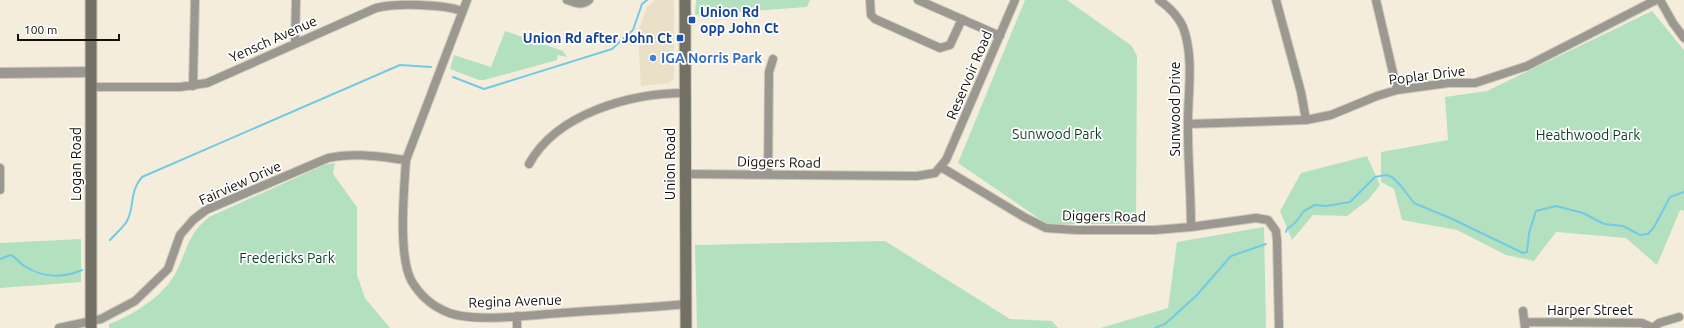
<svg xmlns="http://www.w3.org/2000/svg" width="1684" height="328" viewBox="0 0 1684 328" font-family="Ubuntu,sans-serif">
	<rect width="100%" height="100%" fill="#f4eddc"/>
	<!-- built -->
	<path fill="#eae0c8" d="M656,0H674V79L669,83L641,86L638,32L647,7Z"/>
	<!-- green -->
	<path fill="#b3e1bf" d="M696,0H810L807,7L695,15Z
		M1025,0H1067L1132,46L1137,56L1136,224H1047L958,163Z
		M1652,11L1684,50V211L1680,210L1657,265L1626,238L1556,232L1534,261L1506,255L1457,230L1402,220L1394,189L1381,182V152L1448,140L1445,97L1487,91Z
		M505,31L563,51L567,57L558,55L557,60L484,80H479L450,69L454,55L491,67Z
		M1367,156L1380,185L1368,200L1347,216L1313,215L1292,240L1280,211L1301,173Z
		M335,163L333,174L357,207V275L365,298L390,328H109V324C133,315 164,296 176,272C188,249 187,235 209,217L324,165Z
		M1264,227L1266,328H1101L1168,308L1177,242Z
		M81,239V282L0,288V243Z
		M885,241L1010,319L1052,321L1058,328H697L695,245Z"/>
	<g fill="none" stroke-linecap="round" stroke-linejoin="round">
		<!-- stream -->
		<path stroke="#72cae4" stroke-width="2" d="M453,77L484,89L612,49L633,30L642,4L647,0
			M1286,232L1287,229L1295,223L1304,211L1315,205L1326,206L1350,202L1375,177L1386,175L1392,177L1401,186L1414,203L1450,218L1523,253L1527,252L1529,233L1536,211L1556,206L1583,213L1604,224L1623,226L1640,235L1648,234L1654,227L1670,197L1684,192
			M110,240C115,234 123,228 127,221C135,206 129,192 142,177L400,65L431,67
			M0,259L11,255C17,258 20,264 26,267C43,278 64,278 82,270
			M1155,328L1165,324L1196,296L1231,256L1266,244"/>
		<defs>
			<path id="minor" d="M467,0L406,160C404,190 398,254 411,280C419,294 432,306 447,312C472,323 533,315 561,313C603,310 644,308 686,304
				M567,0C575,3 582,6 589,0
				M870,0L871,15L875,19L940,48L950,45L962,19
				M918,0L1000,36
				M1159,0C1169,7 1178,16 1183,27C1195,59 1187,97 1188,130C1188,162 1191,195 1191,227
				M1276,0L1301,92L1306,120
				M1376,0L1397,90
				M1660,0L1673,23L1684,38
				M295,44L296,0
				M193,86L195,0
				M91,87H180L207,83L376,8C397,3 442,4 462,11
				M1188,124L1306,120L1331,115L1377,96L1397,90L1448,83H1475L1527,66L1656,0
				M529,164C557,113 631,93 686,93
				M941,167L1024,217L1046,228L1076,230H1155L1191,227L1256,218L1268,220L1276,231L1277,240L1279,328
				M0,168V190
				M686,174L917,176L935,173L946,160L1015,0
				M768,174L769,72L773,59
				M1523,311L1525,328
				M517,316V328
				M1525,322L1642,323L1653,328
				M59,328L101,319L135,301L168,269L180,235L193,220L206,210L328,158C354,152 381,157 406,160
				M1653,328L1659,323L1679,317"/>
			<path id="tertiary" d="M0,73L91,72"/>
			<path id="secondary" d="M91,0V328
				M685,0L686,328"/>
		</defs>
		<!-- minor casing -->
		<use href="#minor" stroke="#d0c9ba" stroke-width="10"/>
		<!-- tertiary casing -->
		<use href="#tertiary" stroke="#d0c9ba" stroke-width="12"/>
		<!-- secondary casing -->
		<use href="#secondary" stroke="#d0c9ba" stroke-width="13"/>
		<!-- minor -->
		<use href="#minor" stroke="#9b9891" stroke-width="8"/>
		<!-- tertiary -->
		<use href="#tertiary" stroke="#9b9891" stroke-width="10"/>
		<!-- secondary -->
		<use href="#secondary" stroke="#737066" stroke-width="11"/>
	</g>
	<!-- markers -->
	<g fill="#1a4fb4" stroke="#fff" stroke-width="1.5">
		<rect x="688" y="16" width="8" height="8" rx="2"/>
		<rect x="676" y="34" width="8" height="8" rx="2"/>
	</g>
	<circle fill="#3f7fe0" stroke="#fff" stroke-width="1.5" cx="653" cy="58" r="4"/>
	<g text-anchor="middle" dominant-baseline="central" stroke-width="3.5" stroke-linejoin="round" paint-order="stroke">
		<!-- transit labels -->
		<g font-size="14" font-weight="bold" fill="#164399" stroke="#fff" text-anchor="start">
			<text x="700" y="12">Union Rd<tspan x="700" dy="16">opp John Ct</tspan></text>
			<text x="672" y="38" text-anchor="end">Union Rd after John Ct</text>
		</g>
		<!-- street labels -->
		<g font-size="14" fill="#110f09" stroke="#fff">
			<text transform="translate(273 39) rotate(-24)">Yensch Avenue</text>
			<text transform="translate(969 75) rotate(-67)">Reservoir Road</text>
			<text transform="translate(1427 75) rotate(-7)">Poplar Drive</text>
			<text transform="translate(1175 109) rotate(-90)">Sunwood Drive</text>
			<text transform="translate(779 162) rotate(1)">Diggers Road</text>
			<text transform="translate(76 164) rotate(-90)">Logan Road</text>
			<text transform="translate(670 164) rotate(-90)">Union Road</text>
			<text transform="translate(240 183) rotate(-24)">Fairview Drive</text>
			<text transform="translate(1104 216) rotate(1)">Diggers Road</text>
			<text transform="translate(515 301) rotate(-2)">Regina Avenue</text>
			<text x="1590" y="310">Harper Street</text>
		</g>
		<!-- shop labels -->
		<g font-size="14" font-weight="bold" fill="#366cbe" stroke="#fff" text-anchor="start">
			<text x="661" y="58">IGA Norris Park</text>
		</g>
		<!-- park labels -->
		<g font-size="14" fill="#0b3d1f" stroke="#fff">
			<text x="1057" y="134">Sunwood Park</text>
			<text x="1588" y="135">Heathwood Park</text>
			<text x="287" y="258">Fredericks Park</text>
		</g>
	</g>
	<!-- scale -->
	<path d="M18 34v6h101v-6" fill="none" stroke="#110f09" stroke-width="2"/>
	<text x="24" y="34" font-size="12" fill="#110f09" stroke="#ffffff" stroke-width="3" paint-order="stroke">100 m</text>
</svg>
